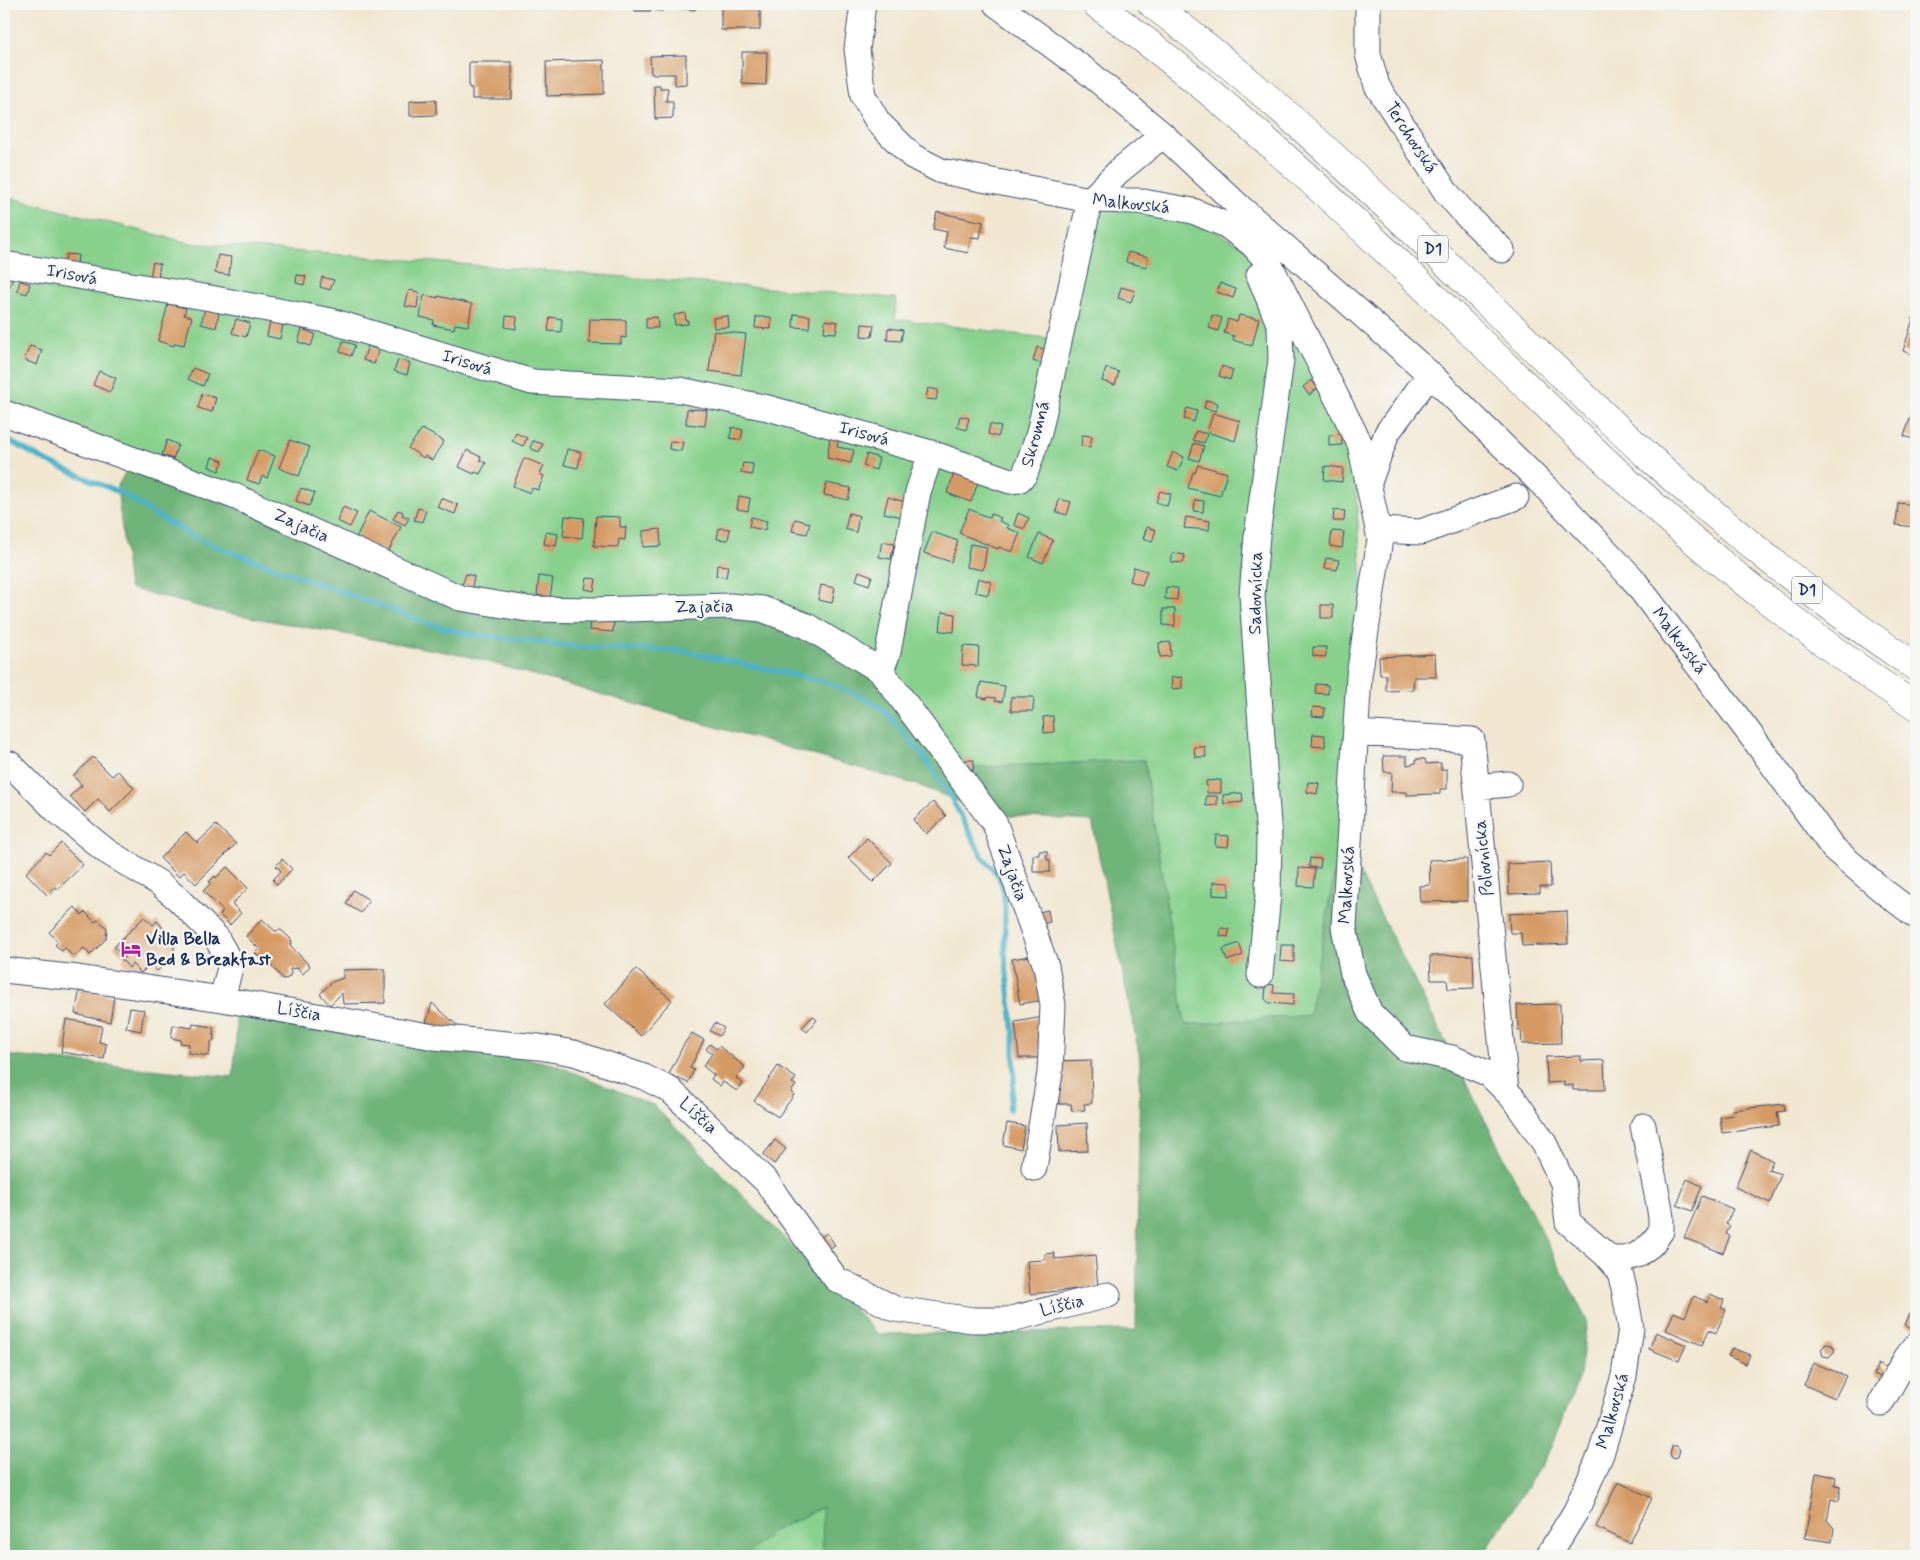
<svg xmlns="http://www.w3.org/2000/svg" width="1920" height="1560" viewBox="0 0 1920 1560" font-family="Mynerve,sans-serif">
	<rect width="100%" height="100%" fill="#f6f6f2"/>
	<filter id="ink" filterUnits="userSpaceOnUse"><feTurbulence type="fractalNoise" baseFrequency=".02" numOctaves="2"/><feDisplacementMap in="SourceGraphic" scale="10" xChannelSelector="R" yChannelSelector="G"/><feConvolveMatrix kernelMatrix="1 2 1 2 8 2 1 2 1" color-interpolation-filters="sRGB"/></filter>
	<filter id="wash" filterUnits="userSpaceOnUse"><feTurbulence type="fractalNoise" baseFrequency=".0096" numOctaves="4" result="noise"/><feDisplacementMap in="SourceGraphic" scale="20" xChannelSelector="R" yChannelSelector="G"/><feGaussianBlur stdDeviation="1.12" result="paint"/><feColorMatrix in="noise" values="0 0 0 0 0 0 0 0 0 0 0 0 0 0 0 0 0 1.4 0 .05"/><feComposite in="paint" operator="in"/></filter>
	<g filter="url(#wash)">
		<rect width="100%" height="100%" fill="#f1e7d1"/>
		<!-- green -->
		<path fill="#88d18d" stroke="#528076" d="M4,196L190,243L896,298L895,319L1054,339L1077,205L1164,204L1257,254L1352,441L1363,592L1341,836L1309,1016L1185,1025L1144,760L963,768L446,599L4,412Z
			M823,1507V1556H747L771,1532Z"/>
		<!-- forest -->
		<path fill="#6eb378" stroke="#44716b" d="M132,461L446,599L769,611L857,653L963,768L1144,760L1185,1025L1309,1015L1341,836L1587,1321L1580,1375L1551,1449L1483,1556H823L822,1507L771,1532L747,1556H4V1055L233,1077L236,1041V1015L489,1051L553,1064L655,1106L878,1334L1136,1330L1140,1059L1092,821L993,815L918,785L467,656L216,611L129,588L117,487Z"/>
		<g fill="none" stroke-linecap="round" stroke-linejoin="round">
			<!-- stream -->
			<path stroke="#4bb2ca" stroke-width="5" d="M4,438L46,461L125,495L154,514L201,541L436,626L469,634L579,647L683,651L823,681L864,698L879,707L891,718L924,757L950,796L982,856L998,876L1003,889L1005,908V954L1014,1037V1081L1009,1110"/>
		</g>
		<g id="blocks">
			<!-- building -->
			<path fill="#d59a64" d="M635,4H651V11H635Z
				M654,4H664L663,11L654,10Z
				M673,4H695V10L673,8Z
				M721,4H751V9H760V30H721Z
				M742,52H767L766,85L742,84Z
				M686,55V84L675,85V74H651L650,56Z
				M604,60V94L547,96L546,62Z
				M469,62H512V99H472V88H469Z
				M654,85H660V88H668L666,101H673V118L655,119Z
				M436,100V115L410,116V101Z
				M937,212L983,222L980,238L971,237L968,253L944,248L947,232L933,229Z
				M1128,252L1148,257L1146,267L1126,262Z
				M66,254L78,255L77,267L65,265Z
				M218,255L231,257L229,275L215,273Z
				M153,262L160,264L158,278L150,277Z
				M4,274L13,278L9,288L4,286Z
				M297,275L306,276L304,285L296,283Z
				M322,277L334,280L330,290L320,287Z
				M20,281L30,284L27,294L17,291Z
				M1220,283L1236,289L1233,298L1217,292Z
				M1121,287L1135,291L1131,302L1118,298Z
				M409,290L419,292L417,308L405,306Z
				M424,295L438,298V296L472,304L468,326L455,324L454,329L433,325L434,320L420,317Z
				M168,304L186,308L184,315L192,317L184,345L175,343L174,346L158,341Z
				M205,308L219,312L216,328L201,324Z
				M685,313L686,321L688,320V324L675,325L674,315Z
				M794,314L810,316L809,328L793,327Z
				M1212,315L1222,318L1218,331L1209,328Z
				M1239,315L1259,319L1252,346L1233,340L1234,336L1224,333L1228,319L1237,322Z
				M506,316L517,317L516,329L505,327Z
				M728,316L729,327L714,328L713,318Z
				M1914,316L1916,317V356L1903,351Z
				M550,317L562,319L561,332L548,331Z
				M657,317L658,328H646V318Z
				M756,317H771V329L755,328Z
				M236,319L250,323L246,337L232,333Z
				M590,319L626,320V338L621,337V344L589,343Z
				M825,320L838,322L836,333L824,332Z
				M270,322L283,325L280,339L267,336Z
				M862,324L874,325L872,337L861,336Z
				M888,328L903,330L901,341L887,340Z
				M302,329L315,334L311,346L298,342Z
				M714,331L746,334L741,375L709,371Z
				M343,341L355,345L351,356L340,352Z
				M30,346L42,350L37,365L24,360Z
				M368,346L379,350L374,364L363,360Z
				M1037,347L1047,350L1043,364L1033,361Z
				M398,360L410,363L407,375L394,371Z
				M1222,366L1233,370L1230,380L1219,376Z
				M193,368L208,374L203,386L188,379Z
				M1106,368L1119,372L1115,385L1102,381Z
				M99,371L116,378L110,392L93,385Z
				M1311,380L1318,388L1309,395L1303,387Z
				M928,388L938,390L936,400L926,399Z
				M202,394L216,398L212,412L198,408Z
				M1206,400L1218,403L1216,411L1204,408Z
				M1187,408L1197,411L1194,422L1184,419Z
				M687,409L707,410L705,426L686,424Z
				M1213,413L1240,421L1235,441L1207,432Z
				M960,416L969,418L966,430L957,427Z
				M1911,416L1916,418V440L1904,436Z
				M990,424L1001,427L998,437L988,434Z
				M732,427L743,430L741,440L730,438Z
				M422,429L444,441L432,460L425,456L424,458L408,448Z
				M1196,431L1207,434L1204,443L1193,440Z
				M516,433L527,438L523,446L512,441Z
				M1342,434V445L1329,446V435Z
				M1082,435L1092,436L1090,447L1081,446Z
				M830,438L839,439L837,447L854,450L851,463L827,458Z
				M167,440L178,445L173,459L162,455Z
				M290,440L310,447L299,476L279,468Z
				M533,441L543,444L539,452L530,448Z
				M670,441L683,442L681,451L669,449Z
				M1194,443L1204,446L1199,461L1189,458Z
				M567,449L581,452L578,468L564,465Z
				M258,450L275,456L267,478L262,476L259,484L247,480Z
				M467,450L481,457L480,460L486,463L480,474L475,472L474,474L459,467Z
				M1173,452L1184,457L1178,471L1167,467Z
				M867,454L879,458L876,470L863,466Z
				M212,457L223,461L219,471L209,467Z
				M524,458L544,466L540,474L544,476L538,490L532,488L530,493L513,486Z
				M743,463L753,464L752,475L741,473Z
				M1198,465L1227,473L1220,496L1188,488L1193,472L1195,473Z
				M1325,466L1343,468L1342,482L1324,480Z
				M955,471L979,480L971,502L947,493Z
				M826,483L851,488L848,500L824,495Z
				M301,488L315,493L309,506L296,501Z
				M1160,491L1171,494L1167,506L1156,502Z
				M739,496L750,498L748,511L737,509Z
				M888,497L905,502L902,517L884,513Z
				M441,498L458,505L455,514L437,507Z
				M1059,499L1071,502L1067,515L1056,512Z
				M1195,500L1204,501L1203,512L1194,511Z
				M1898,503L1916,505V527L1896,525Z
				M343,507L357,513L350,527L337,521Z
				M418,508L426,510L422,522L414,520Z
				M969,509L990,518L991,514L1001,518L999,521L1009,525L1007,528L1020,533L1012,552L999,547L998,549L959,533Z
				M398,510L403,512L402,515L409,518L405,525L393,519Z
				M1334,510L1345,511L1344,521H1333Z
				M369,511L401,527L387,554L356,538Z
				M849,513L859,516L856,532L845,529Z
				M1018,513L1029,518L1024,529L1014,525Z
				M565,516L584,518L582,538L563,536Z
				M596,516L620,517V527H626L625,540L619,539L618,547L594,546Z
				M751,517L767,521L765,530L749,527Z
				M1186,517L1210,521L1209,530L1184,528Z
				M795,519L810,523L807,534L792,531Z
				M1147,527L1156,530L1152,542L1143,539Z
				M719,528L730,529L728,540L717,539Z
				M660,529L661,546L643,547V531Z
				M1332,531L1344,532L1342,548L1330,546Z
				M546,532L558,534L556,546L544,544Z
				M932,532L958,541L951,562L924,553Z
				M1039,534L1053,540L1043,563L1029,557Z
				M882,542L894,544L891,559L879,557Z
				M970,544L987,547L983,570L966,567Z
				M1173,553L1185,555L1183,563L1171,562Z
				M1326,558L1339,560L1337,570L1324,568Z
				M717,565L728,566L726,577L716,576Z
				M1134,567L1147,571L1142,585L1130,581Z
				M859,571L872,576L869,585L856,580Z
				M466,574L474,576L472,588L462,585Z
				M539,576L553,578L550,597L537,595Z
				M587,578L596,579L594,591L585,589Z
				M978,578L991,582L988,595L975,592Z
				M821,585L835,588L832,603L818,600Z
				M1166,587L1178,588L1177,600L1165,599Z
				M1321,605H1333V618H1321Z
				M1163,609H1175V626L1163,625Z
				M942,612L955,614L954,632L940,631Z
				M590,619L614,620L613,632L589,630Z
				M1170,642L1171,656L1160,657L1159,643Z
				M963,646L979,647L978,666L962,665Z
				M1313,647H1326V657L1313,656Z
				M1435,654L1436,677H1414L1413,690L1386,691V675H1380L1379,657Z
				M1182,677V688L1172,689L1171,678Z
				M981,682L1005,686L1002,702L995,701L996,698L988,697L987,699L978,697Z
				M1316,684L1328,685V694L1315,693Z
				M1011,697H1034L1033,711H1011Z
				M1313,707L1325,708L1324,717L1312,716Z
				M1053,716L1054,732L1044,733L1043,717Z
				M1313,734L1325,735V747L1312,746Z
				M1194,747H1205L1206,757H1195Z
				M1383,756H1407V765L1416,763V759H1425L1426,764L1441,763V770L1447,769V789H1440V794L1407,795V792H1391L1392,772H1384Z
				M93,757L112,776L118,771L134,788L110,812L98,799L85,812L70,796L82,785L73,776Z
				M965,760H974L973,771L964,770Z
				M1221,780V793H1207L1206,781Z
				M1308,782L1319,783L1317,794L1307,792Z
				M1242,793L1243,802L1224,804L1223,795Z
				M1206,796H1217V805L1206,806Z
				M933,802L946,816L926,834L913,820Z
				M216,825L236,844L196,884L184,872L179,877L160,858L186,832L197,843Z
				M1216,835L1229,836L1228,847L1215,846Z
				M867,838L892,863L873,882L848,858Z
				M61,843L83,865L58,889L55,887L47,895L26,873L46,852L49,855Z
				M1039,851H1047V860H1050V872H1033V855H1039Z
				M1310,858L1321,859L1320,868L1309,867Z
				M282,859L292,869L277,885L273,880L281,871L276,866Z
				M1467,859V901L1420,902L1419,886L1430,885L1429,860Z
				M1550,862L1551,887H1540V893L1509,894L1508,864Z
				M227,867L248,888L232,904L241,913L230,925L220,915L223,911L203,891L211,883L209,882L215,876L216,878Z
				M1299,868L1315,869L1313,887L1298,886Z
				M1213,882L1229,883V896L1213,895Z
				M353,890L369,900L361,913L346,904Z
				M75,907L82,915L85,912L95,922L98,920L107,928L106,939L90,955L84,948L74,957L65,948L62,951L55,945L58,942L49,932Z
				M1048,910L1050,922L1042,924L1039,912Z
				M1567,911L1568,944L1522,946L1521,933H1510L1509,914Z
				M144,917L153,925L157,921L167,933L165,935L174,944V955L157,971L150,964L141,973L132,964L129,968L122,960L125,957L114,947Z
				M262,919L275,931L281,930L291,939L292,943L290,945L310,966L303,974L297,968L290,969L291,974L288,978L283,979L271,965L269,966L255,953L259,949L246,936Z
				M1221,928L1229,929L1228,937L1220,936Z
				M1239,943L1243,955L1227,961L1223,949Z
				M1281,945H1294V962L1280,961Z
				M1036,955L1044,1000L1020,1004L1012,959Z
				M1473,955L1474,988L1448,989L1447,980H1431L1430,956Z
				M385,969V1003L343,1004L342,993L330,1005L320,994L332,982L343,978V970Z
				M636,969L672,1000L641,1036L605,1004Z
				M1266,984L1274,985L1273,993L1294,994L1293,1005L1269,1003L1265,999Z
				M80,989L114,996L110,1022L75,1014Z
				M432,1003L468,1035L425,1027Z
				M1560,1004L1561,1043L1522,1044L1521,1030H1518L1517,1005Z
				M130,1008L144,1010L141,1031L126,1028Z
				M813,1016L817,1020L807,1032L802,1027Z
				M1049,1016L1048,1034L1039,1035L1040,1058H1019L1015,1022Z
				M66,1019L102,1026L99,1042L106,1044L104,1059L61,1052Z
				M715,1023L724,1028L719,1036L710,1031Z
				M193,1024L213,1027L214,1040L211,1042L209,1056L188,1053L189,1044L180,1043L181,1040L171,1038L173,1025L192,1028Z
				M692,1033L704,1040L690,1068L694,1070L688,1083L669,1074L684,1044Z
				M710,1044L716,1049L719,1046L745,1067L736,1078L743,1084L737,1091L723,1082L720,1086L711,1079L714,1075L703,1066L712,1054L706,1049Z
				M1581,1056V1061L1604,1060L1605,1090H1573V1085L1564,1086V1082L1547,1083L1546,1057Z
				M1091,1060L1092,1103L1084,1104L1085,1110L1072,1111L1071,1104H1059L1057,1061Z
				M778,1066L796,1078L792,1083L796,1085L791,1092L794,1095L778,1117L754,1101Z
				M1784,1104L1785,1111L1777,1112L1779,1126L1722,1133L1720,1117L1733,1115L1732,1110Z
				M1007,1123L1025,1126L1021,1149L1003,1145Z
				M1087,1123L1088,1151L1059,1152L1058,1125Z
				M775,1140L786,1149L774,1164L763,1155Z
				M1751,1150L1773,1161L1768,1170L1781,1174L1770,1203L1735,1187Z
				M1687,1179L1702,1186L1692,1211L1677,1205Z
				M1702,1196L1733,1209L1726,1224L1730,1226L1726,1234L1730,1236L1723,1253L1684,1238Z
				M827,1233L835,1245L829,1249L821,1237Z
				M1054,1253L1055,1259L1095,1255L1098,1287L1030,1294L1027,1261L1045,1260V1254Z
				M1710,1294L1724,1300L1721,1308L1726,1310L1716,1333L1709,1330L1702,1345L1666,1330L1674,1312L1685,1317L1694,1296L1707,1302Z
				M1916,1309V1330L1905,1325L1910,1313L1914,1314Z
				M1656,1332L1686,1345L1679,1361L1649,1349Z
				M1826,1344L1832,1345L1835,1351L1829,1357L1823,1356L1821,1349Z
				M1732,1348L1750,1355L1746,1364L1728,1356Z
				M1814,1363L1846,1376L1835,1398L1804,1385Z
				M1878,1364L1889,1370L1885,1379L1874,1374Z
				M1672,1446H1677L1680,1450L1678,1457L1672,1458L1670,1454Z
				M1816,1473L1836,1477L1835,1485L1841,1486L1839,1501L1831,1499L1827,1520L1834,1528L1832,1542L1805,1538Z
				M1618,1482L1652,1498L1630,1543L1596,1527Z"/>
		</g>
	</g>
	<g filter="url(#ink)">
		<use href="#blocks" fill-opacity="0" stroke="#3b4b6f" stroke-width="1"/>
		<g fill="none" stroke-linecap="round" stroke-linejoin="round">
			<defs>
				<path id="minor" d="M863,4L857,49L863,96L878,122L912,156L941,171L1090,200L1138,201L1193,211L1226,225L1252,244L1269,263L1360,444L1380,539L1359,676L1344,927L1353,974L1370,1013L1405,1048L1452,1058L1489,1074L1513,1098L1543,1141L1563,1183L1568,1222L1605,1254L1619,1270L1624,1288L1631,1328L1624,1376L1601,1454L1576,1511L1548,1556
					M996,4L1089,73L1163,135L1243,210L1430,374L1550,492L1632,578L1759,746L1833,848L1882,890L1916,916
					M1368,4V54L1377,86L1446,192L1465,214L1502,250
					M4,264L210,298L331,321L532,382L680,390L768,408L931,453
					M1259,275L1280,326L1281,360L1257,536L1252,595L1269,839L1268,895L1260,975
					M4,413L234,496L460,598L528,609L593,610L730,606L762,609L807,626L881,671L995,824L1046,966L1053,1005L1050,1073L1034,1168
					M1369,482L1387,433L1430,374
					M1378,530L1421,532L1516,497
					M881,671L888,652L918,492L931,453L1010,481L1019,480L1025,474L1039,433L1090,200L1119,171L1163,135
					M1356,733L1472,740L1506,1091
					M10,764L56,810L106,851L159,883L178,899L216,937L231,964L222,999
					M1477,787L1508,784
					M4,970L78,978L222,999L434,1037L539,1047L574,1053L644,1077L670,1090L767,1182L778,1199L836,1279L895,1309L973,1320H1007L1108,1295
					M1609,1259H1625L1637,1255L1652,1244L1661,1231V1218L1659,1204L1643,1126
					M1881,1403L1907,1357L1916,1345"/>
				<path id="highway" d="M1096,4C1291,144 1453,321 1629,483C1719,566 1815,640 1916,707
					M1152,4C1332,139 1483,305 1649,457C1733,533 1821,604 1916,667"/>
			</defs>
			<!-- minor casing -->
			<use href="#minor" stroke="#3b4b6f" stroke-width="27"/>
			<!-- highway casing -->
			<use href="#highway" stroke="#3b4b6f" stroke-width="29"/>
			<!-- minor -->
			<use href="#minor" stroke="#fff" stroke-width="25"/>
			<!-- highway -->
			<use href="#highway" stroke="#fff" stroke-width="28"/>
		</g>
	</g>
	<!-- icons -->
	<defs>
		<symbol id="hotel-bare" viewBox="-9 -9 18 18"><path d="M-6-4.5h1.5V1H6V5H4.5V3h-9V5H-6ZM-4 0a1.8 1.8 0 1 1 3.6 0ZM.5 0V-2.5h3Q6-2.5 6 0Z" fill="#b5179e" stroke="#f6f6f2" stroke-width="2.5" paint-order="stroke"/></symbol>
	</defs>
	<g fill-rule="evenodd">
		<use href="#hotel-bare" x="117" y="935" width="28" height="28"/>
	</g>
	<g text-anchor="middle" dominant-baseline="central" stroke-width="4.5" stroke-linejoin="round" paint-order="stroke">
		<!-- shield labels -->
		<g fill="#f6f6f2" stroke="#5d6b8a" stroke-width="1">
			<rect x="1418" y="235.5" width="30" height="27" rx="4"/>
			<rect x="1792" y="576.5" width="30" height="27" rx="4"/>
		</g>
		<g font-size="16" font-weight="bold" fill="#1b2f5e">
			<text x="1433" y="249">D1</text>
			<text x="1807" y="590">D1</text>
		</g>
		<!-- street labels -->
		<g font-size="18" fill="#1b2f5e" stroke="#f6f6f2">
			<text transform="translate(1411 138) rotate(57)">Terchovská</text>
			<text transform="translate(1131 204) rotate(6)">Malkovská</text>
			<text transform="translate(72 275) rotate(10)">Irisová</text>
			<text transform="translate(467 363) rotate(17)">Irisová</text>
			<text transform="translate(864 434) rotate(15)">Irisová</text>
			<text transform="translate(1036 434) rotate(-75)">Skromná</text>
			<text transform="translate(301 526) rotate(24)">Zajačia</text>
			<text transform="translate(1256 593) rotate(-89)">Sadovnícka</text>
			<text transform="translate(704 607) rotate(-1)">Zajačia</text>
			<text transform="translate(1679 641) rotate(53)">Malkovská</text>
			<text transform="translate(1484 858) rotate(-96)">Poľovnícka</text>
			<text transform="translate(1012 873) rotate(70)">Zajačia</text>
			<text transform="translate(1347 885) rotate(-87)">Malkovská</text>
			<text transform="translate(299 1012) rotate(10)">Líščia</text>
			<text transform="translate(698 1116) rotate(43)">Líščia</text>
			<text transform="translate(1062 1306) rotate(-14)">Líščia</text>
			<text transform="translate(1613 1411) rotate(-74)">Malkovská</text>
		</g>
		<!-- poi labels -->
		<g font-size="18" font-weight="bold" fill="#1b2f5e" stroke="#f6f6f2" text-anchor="start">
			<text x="146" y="939">Villa Bella<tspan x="146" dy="21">Bed &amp; Breakfast</tspan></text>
		</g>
	</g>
	<!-- margin -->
	<rect width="1920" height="1560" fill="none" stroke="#f6f6f2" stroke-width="20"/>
</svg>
